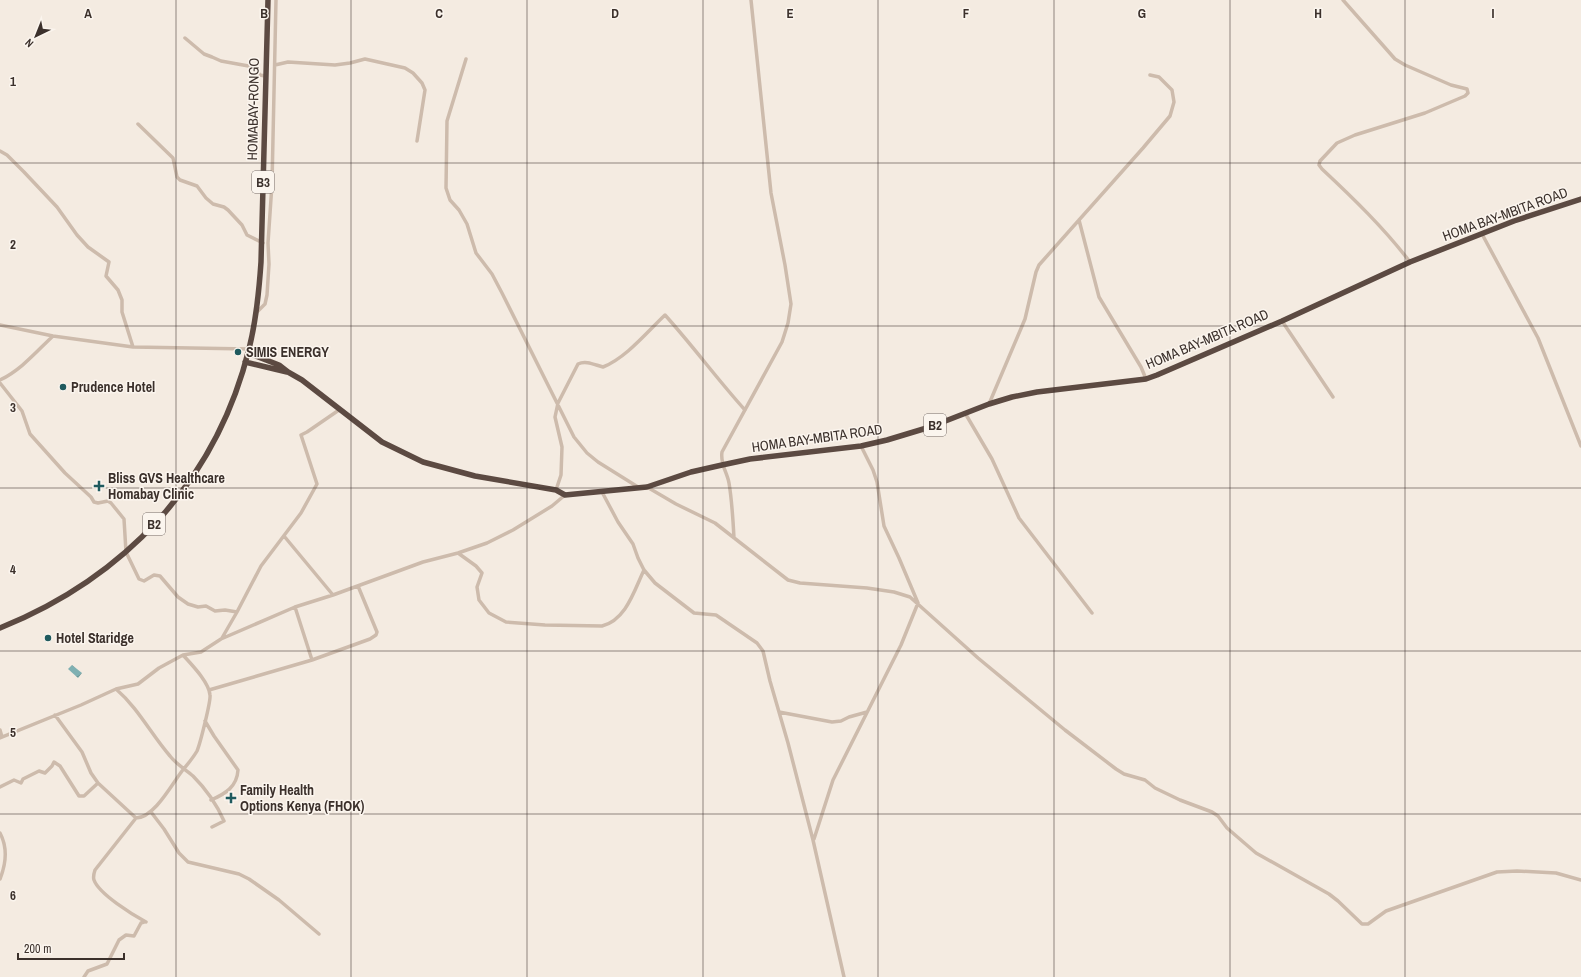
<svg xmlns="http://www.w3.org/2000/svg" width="1581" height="977" viewBox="0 0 1581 977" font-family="'Archivo Narrow',sans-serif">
	<defs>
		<pattern id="water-waves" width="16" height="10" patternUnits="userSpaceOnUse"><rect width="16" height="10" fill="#7fb0b2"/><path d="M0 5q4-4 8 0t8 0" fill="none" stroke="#699091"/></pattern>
	</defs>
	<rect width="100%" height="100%" fill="#f4ebe1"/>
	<!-- water -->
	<path fill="url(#water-waves)" d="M72,665L82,673L78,678L68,669Z"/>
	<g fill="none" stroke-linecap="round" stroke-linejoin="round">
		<!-- minor -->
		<path stroke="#cdbbac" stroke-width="3.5" d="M1343,0L1395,59L1405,65L1451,85L1467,89L1468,93L1465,96L1425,113L1355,135L1337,143L1320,161L1319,165L1322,169C1353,198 1384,228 1410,262
			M185,38L204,54L212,57L221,61L254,67L260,75L265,76
			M466,59L447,121L446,188L450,200L459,210L467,224L476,253L492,274L502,293L574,437L587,453L598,462L638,487
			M275,65L288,62L335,65L350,63L365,59L405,68L413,73L422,83L425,90L417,141
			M138,124L173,158L177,177L180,180L197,186L206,198L213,204L224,207L228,210L242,225L247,235L263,243
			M0,151L7,155L24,172L57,207L77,235L88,247L109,262L106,276L118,290L122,300V312L133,347
			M1079,220L1099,297L1141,367L1146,379
			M1482,234L1538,338L1581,446
			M257,312L265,304L267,295L269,264L268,243L272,184L276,0
			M1282,321L1333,397
			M0,325L53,336L133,347L249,349
			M0,380C21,370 36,352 53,336
			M0,383L22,411L30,434L65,473L91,497L94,502L98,503L108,501L111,503L124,519L126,552L139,579L144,581L154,575L160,576L178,597L188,604L198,607L206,606L215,611L225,610L237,612L222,638
			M989,404L1025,319L1036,272L1039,265L1143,148L1170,116L1174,102L1172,90L1159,77L1150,75
			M965,413L992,459L1019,518L1092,613
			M647,487L676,504L715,523L788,580L800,583L867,588L894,592L910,597L978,658L1065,730L1116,769L1124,774L1145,780L1155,788L1180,800L1212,812L1218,816L1227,828L1256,853L1329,894L1338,901L1362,924H1368L1386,911L1497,872L1517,871L1556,873L1581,880
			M556,490L561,475L562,447L555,417L558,403L578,364C586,360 595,365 603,367C626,358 647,332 665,315C693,346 717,379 745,410
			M602,492L618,522L633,544L638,558L644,570L655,583L694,613L716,615L757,643L763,651L770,681L788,743L813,840L844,977
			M284,536L333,595
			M734,538C733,519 732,501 729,483C727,472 720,464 722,452L782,342L788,323L791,304L785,265L771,193L751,0
			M458,553L476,566L482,573L477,587L479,600L489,613L506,622L545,625L602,626C626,620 634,591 644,570
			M295,607L312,660
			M237,612L261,566L301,513L317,484L301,435L307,432L339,410
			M116,689C138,708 151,734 170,756C176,764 185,769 193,776C205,788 217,805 224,821L212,827
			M209,690L312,660L370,639L376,635L377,632L358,586
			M779,712L832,722L841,721L849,717L867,712
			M55,715L82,752L91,773L98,783L136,818C154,818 172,784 182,771C187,765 193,758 197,751C200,744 211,701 210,695C209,682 191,664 183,655
			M205,721L214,736L238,770C237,787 225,794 211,800
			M0,730L2,737
			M0,738L81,705L116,689L138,684L159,668L183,655L201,652L221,639L295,607L333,595L423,562L458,553L487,543L513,530L552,506L565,495
			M0,787L14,780L21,783L23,779L39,771L45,773L52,766L54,762L60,766L79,796H84L98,783
			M151,812L164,829L179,853L188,862L239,874L249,879L279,900L319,934
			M136,818L95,870C94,873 93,877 94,880C99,894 133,915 146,922
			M0,833C8,848 6,864 0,879
			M814,839L833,780L901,645L918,603L899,558L884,526L877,482L873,470L861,446
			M84,977L88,971L107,964L119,940L126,935L134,936L141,923L144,922"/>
		<!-- highway -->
		<path stroke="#5c4a42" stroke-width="5.5" d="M248,353L279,365L288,372L302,380L382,442L423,462L475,476L556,490L565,495L647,487L691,472L722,465L750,459L861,446L887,440L930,427L989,404L1012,397L1037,392L1146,379L1157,375L1282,321L1410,262L1514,221L1581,199
			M245,362L287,372
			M0,628C124,578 216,482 249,349C256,321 259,292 261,262L268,0"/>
	</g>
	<!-- grid -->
	<path fill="none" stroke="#3b302b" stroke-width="1" stroke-opacity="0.55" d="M176,0V977M351,0V977M527,0V977M703,0V977M878,0V977M1054,0V977M1230,0V977M1405,0V977M0,163H1581M0,326H1581M0,488H1581M0,651H1581M0,814H1581"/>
	<!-- markers -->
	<g fill="#1f5a5e" stroke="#fbf5ee" stroke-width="1.5">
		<circle cx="238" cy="352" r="4"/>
		<circle cx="63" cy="387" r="4"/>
		<path d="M97 480h4v4h4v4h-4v4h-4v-4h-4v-4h4z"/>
		<circle cx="48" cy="638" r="4"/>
		<path d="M229 792h4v4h4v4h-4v4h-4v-4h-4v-4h4z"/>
	</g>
	<g text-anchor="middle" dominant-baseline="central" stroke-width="3" stroke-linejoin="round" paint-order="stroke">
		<!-- shield labels -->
		<g fill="#fbf5ee" stroke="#756b66" stroke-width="1">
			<rect x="252" y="171" width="22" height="22" rx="3"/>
			<rect x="924" y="414" width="22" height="22" rx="3"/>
			<rect x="143" y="513" width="22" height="22" rx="3"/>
		</g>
		<g font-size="13" font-weight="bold" fill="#3b302b">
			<text x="263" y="182">B3</text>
			<text x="935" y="425">B2</text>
			<text x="154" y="524">B2</text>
		</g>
		<!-- street labels -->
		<g font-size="14" fill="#3b302b" stroke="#fbf5ee">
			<text transform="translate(253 109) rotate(-89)">HOMABAY-RONGO</text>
			<text transform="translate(1505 214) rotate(-20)">HOMA BAY-MBITA ROAD</text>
			<text transform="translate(1207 339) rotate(-23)">HOMA BAY-MBITA ROAD</text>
			<text transform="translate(817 438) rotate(-8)">HOMA BAY-MBITA ROAD</text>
		</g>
		<!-- poi labels -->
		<g font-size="14" font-weight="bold" fill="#3b302b" stroke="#fbf5ee" text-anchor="start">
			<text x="246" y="352">SIMIS ENERGY</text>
			<text x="71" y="387">Prudence Hotel</text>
			<text x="108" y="478">Bliss GVS Healthcare<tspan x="108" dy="16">Homabay Clinic</tspan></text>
			<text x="56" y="638">Hotel Staridge</text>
			<text x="240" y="790">Family Health<tspan x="240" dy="16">Options Kenya (FHOK)</tspan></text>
		</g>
	</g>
	<g font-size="13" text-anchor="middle" font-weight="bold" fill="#3b302b" stroke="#fbf5ee" stroke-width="3" stroke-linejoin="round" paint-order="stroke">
		<text x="88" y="18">A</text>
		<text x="264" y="18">B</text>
		<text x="439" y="18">C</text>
		<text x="615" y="18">D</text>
		<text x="790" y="18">E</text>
		<text x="966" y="18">F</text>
		<text x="1142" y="18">G</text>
		<text x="1318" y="18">H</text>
		<text x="1493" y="18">I</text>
		<text x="13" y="86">1</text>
		<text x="13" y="249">2</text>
		<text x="13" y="412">3</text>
		<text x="13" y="574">4</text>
		<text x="13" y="737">5</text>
		<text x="13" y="900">6</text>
	</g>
	<!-- north arrow -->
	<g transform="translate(36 36) rotate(223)" stroke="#fbf5ee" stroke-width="3" paint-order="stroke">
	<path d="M0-3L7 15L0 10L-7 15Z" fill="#3b302b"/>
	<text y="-6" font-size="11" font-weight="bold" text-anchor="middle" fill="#3b302b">N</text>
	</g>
	<!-- scale -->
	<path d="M18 953v6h106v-6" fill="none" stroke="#3b302b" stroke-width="2"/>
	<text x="24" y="953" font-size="12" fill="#3b302b" stroke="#fbf5ee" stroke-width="3" paint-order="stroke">200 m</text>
</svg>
